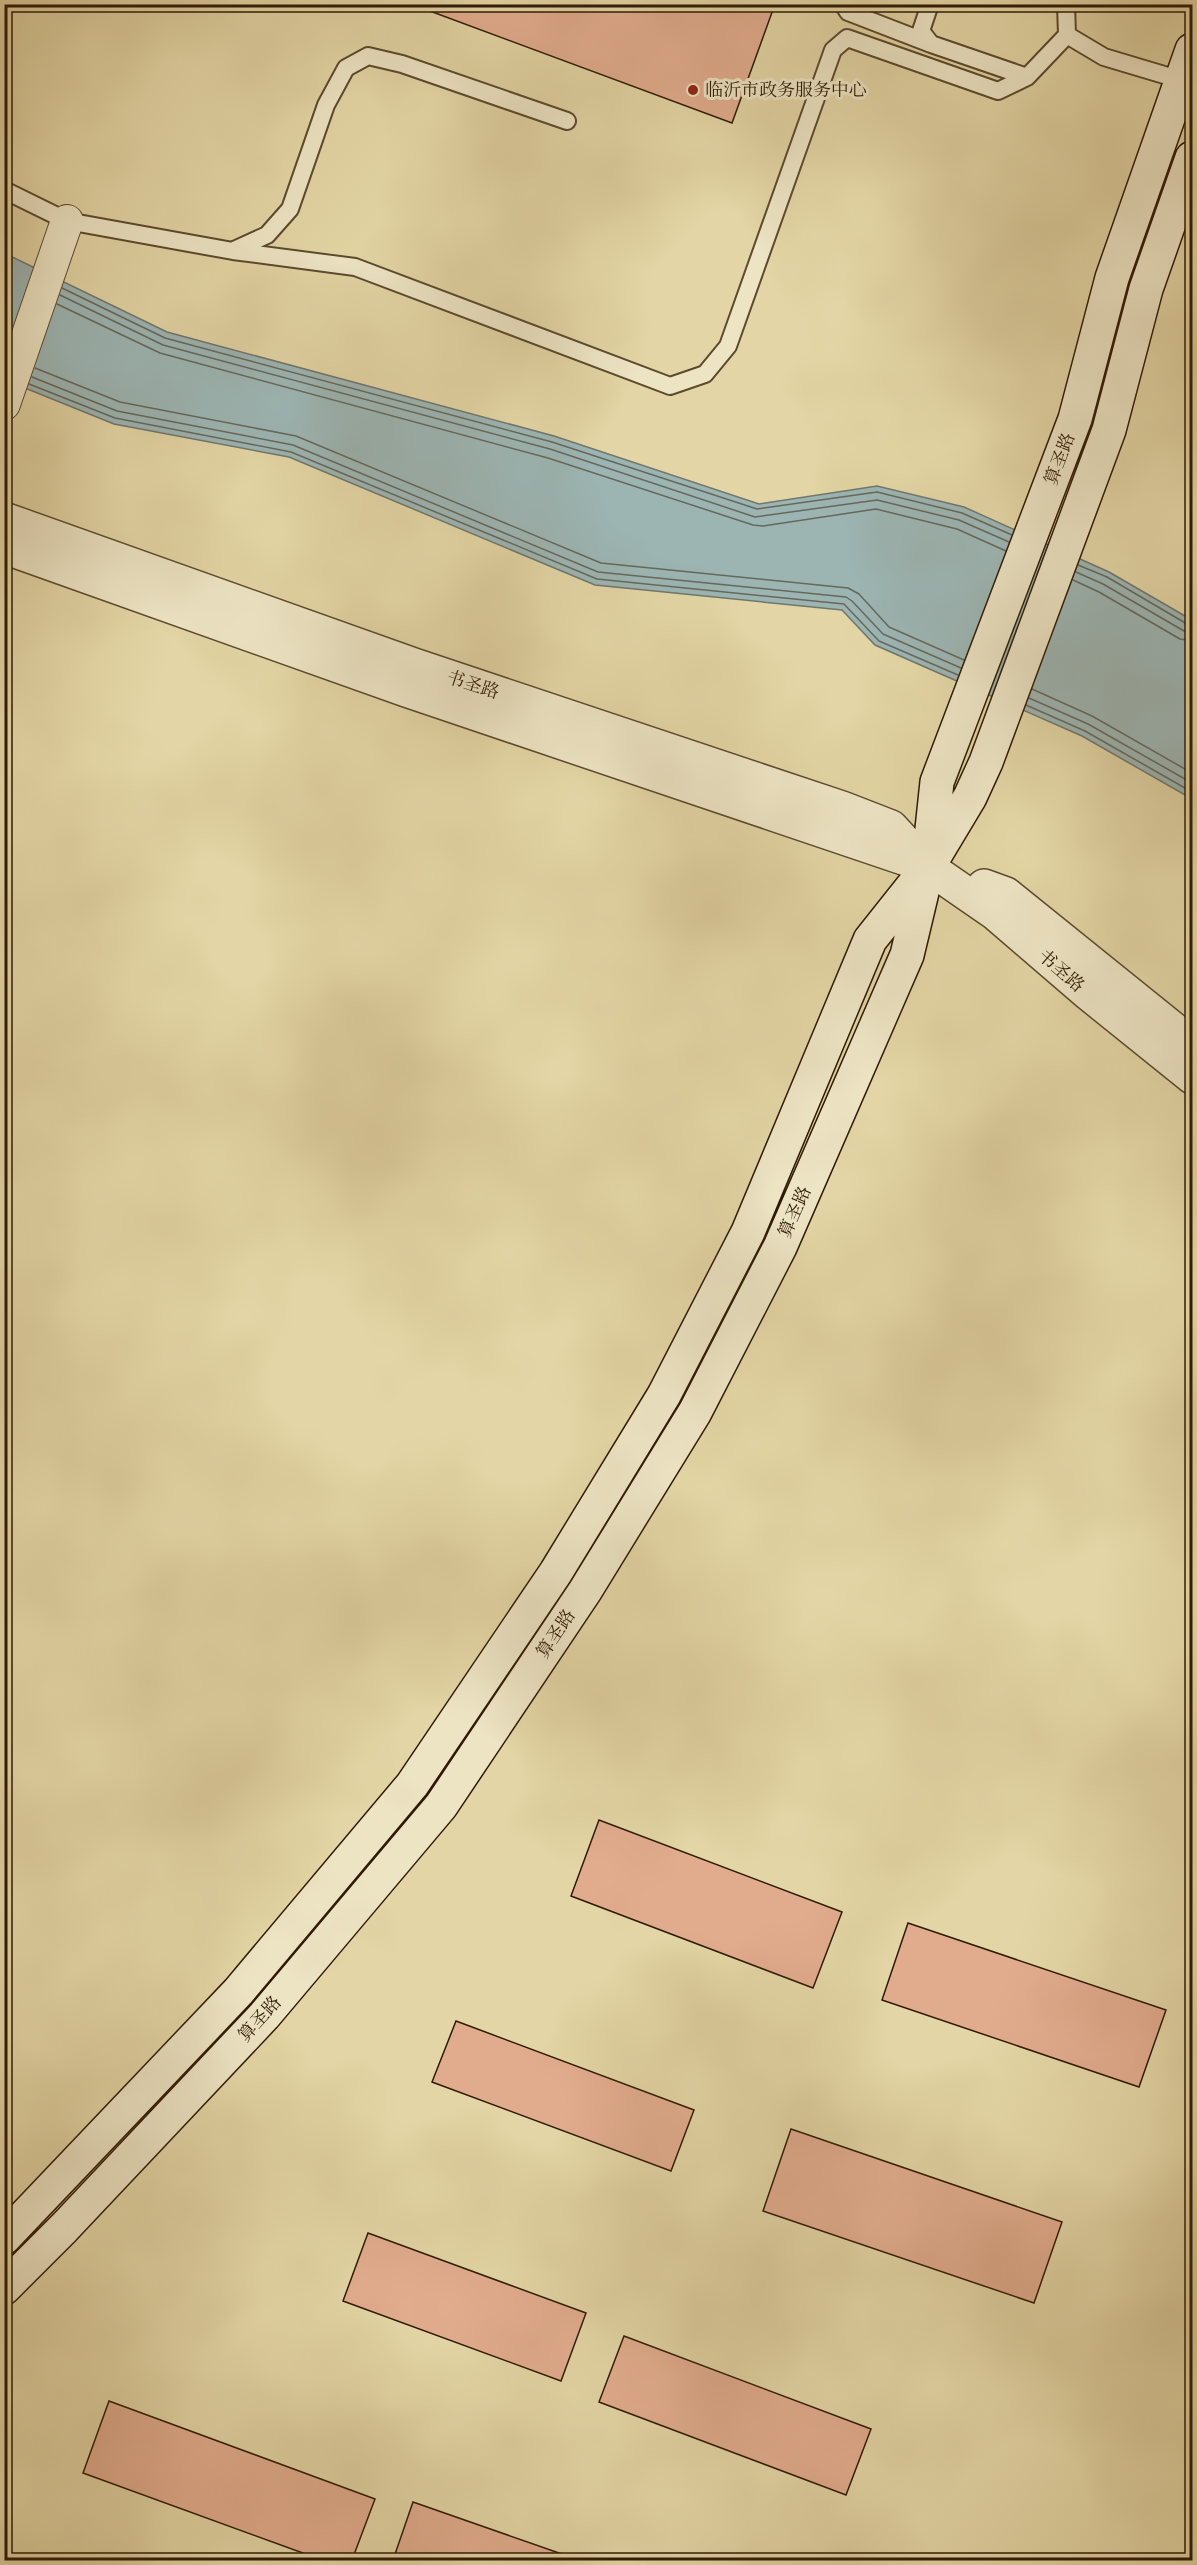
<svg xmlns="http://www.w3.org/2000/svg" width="1197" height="2565" viewBox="0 0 1197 2565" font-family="'IM FELL French Canon','Noto Serif SC',serif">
	<rect width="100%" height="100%" fill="#e3d5a5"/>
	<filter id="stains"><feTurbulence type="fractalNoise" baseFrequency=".00333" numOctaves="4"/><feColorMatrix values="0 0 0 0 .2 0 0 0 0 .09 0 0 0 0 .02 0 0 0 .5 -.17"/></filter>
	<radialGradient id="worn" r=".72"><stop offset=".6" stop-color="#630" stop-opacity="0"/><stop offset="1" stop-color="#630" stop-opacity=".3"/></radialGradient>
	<!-- water -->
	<path fill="#9cb5b3" stroke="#70776d" stroke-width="1.5" d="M4,253L167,332L554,436L759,504L877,486L964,507L1109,572L1192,620V799L1082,736L875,645L842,610L595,585L289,457L114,424L5,380Z"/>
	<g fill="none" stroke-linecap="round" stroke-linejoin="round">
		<!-- shore -->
		<path stroke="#66685c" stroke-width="1.5" d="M62,288L165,338L552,442L757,509L877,492L962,513L1012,535
			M60,295L163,345L550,449L755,517L877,500L959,520L1009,542
			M57,304L160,353L548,458L753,525L763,526L876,509L957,529L1006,551
			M35,368L120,402L296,436L601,563L848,588L859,594L889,627L964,660
			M32,377L117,411L293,445L598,572L846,597L852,601L883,634L961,668
			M29,384L115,418L291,452L597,579L844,604L879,641L958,675
			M1078,565L1107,577L1187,624L1192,625
			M1076,572L1103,584L1184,631L1192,632
			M1073,580L1099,592L1180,639L1192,641
			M1032,689L1092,716L1192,773
			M1029,698L1088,724L1192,783
			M1026,705L1085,731L1192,792"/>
	</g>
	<!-- building -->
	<path fill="#e1ac8e" stroke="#2f1b05" stroke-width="1.5" d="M411,4H775L732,123Z
		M599,1820L842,1912L813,1988L571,1896Z
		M908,1923L1166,2010L1139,2087L882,2000Z
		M456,2021L694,2110L671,2171L432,2082Z
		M791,2129L1062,2222L1034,2303L763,2211Z
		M368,2233L586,2313L561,2381L343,2301Z
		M624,2336L871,2429L846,2495L599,2402Z
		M109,2401L375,2499L352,2560H322L83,2473Z
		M413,2502L579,2560H393Z"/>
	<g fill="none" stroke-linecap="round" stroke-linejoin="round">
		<defs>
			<path id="service" d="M843,4L848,12L931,44L1027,77
				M930,4L921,31L931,44
				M1067,35L1104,57L1181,80
				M4,190L67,221L233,251L355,267L670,386L705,374L728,346L833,50L847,38L998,91L1027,77L1067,35L1066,4
				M234,250L267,235L290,209L326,105L346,68L368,56L402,64L567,121"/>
			<path id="minor" d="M4,404L67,221"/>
			<path id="tertiary" d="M4,519L414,665L842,808L891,827L928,867L996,914L1089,994L1192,1077
				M4,547L406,690L924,865
				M984,886L1006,894L1192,1044"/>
			<path id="secondary" d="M4,2238L238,1992L412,1785L556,1572L664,1395L748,1232L870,940L928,867L970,797L986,762L1109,430L1146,289L1192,158
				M4,2288L64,2228L264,2016L441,1806L585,1591L695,1412L780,1247L907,955L928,867L937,782L1075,419L1112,278L1192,50"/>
		</defs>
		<!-- service casing -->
		<use href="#service" stroke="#5c4a2d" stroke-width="20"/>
		<!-- minor casing -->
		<use href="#minor" stroke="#5c4a2d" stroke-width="34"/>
		<!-- tertiary casing -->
		<use href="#tertiary" stroke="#5c4a2d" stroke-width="36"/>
		<!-- secondary casing -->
		<use href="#secondary" stroke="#2f1b05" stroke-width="36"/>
		<!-- service -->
		<use href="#service" stroke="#ede4c4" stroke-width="16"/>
		<!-- minor -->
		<use href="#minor" stroke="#ede4c4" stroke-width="32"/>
		<!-- tertiary -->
		<use href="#tertiary" stroke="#ede4c4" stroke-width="33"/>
		<!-- secondary -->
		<use href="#secondary" stroke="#ede4c4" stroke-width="33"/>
	</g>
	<!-- markers -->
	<circle fill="#8f2418" stroke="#ede4c4" stroke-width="2" cx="693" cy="90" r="6"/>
	<g text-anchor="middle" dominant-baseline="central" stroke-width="6" stroke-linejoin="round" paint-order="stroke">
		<!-- poi labels -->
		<g font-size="18" fill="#2f1b05" stroke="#ede4c4" text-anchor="start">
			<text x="705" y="90">临沂市政务服务中心</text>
		</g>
		<!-- street labels -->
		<g font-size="18" fill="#2f1b05" stroke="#ede4c4">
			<text transform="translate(1060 459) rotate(-69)">算圣路</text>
			<text transform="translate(473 685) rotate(18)">书圣路</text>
			<text transform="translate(1061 971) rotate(41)">书圣路</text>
			<text transform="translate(795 1212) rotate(-66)">算圣路</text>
			<text transform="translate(556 1634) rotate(-56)">算圣路</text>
			<text transform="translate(260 2019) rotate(-48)">算圣路</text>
		</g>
	</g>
	<!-- margin -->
	<rect width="1197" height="2565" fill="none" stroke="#e3d5a5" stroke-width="24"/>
	<rect x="6" y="6" width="1185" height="2553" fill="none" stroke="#2f1b05" stroke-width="3"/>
	<rect x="12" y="12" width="1173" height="2541" fill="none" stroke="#2f1b05" stroke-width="1.5"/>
	<rect width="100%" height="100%" filter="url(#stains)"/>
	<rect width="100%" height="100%" fill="url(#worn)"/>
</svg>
